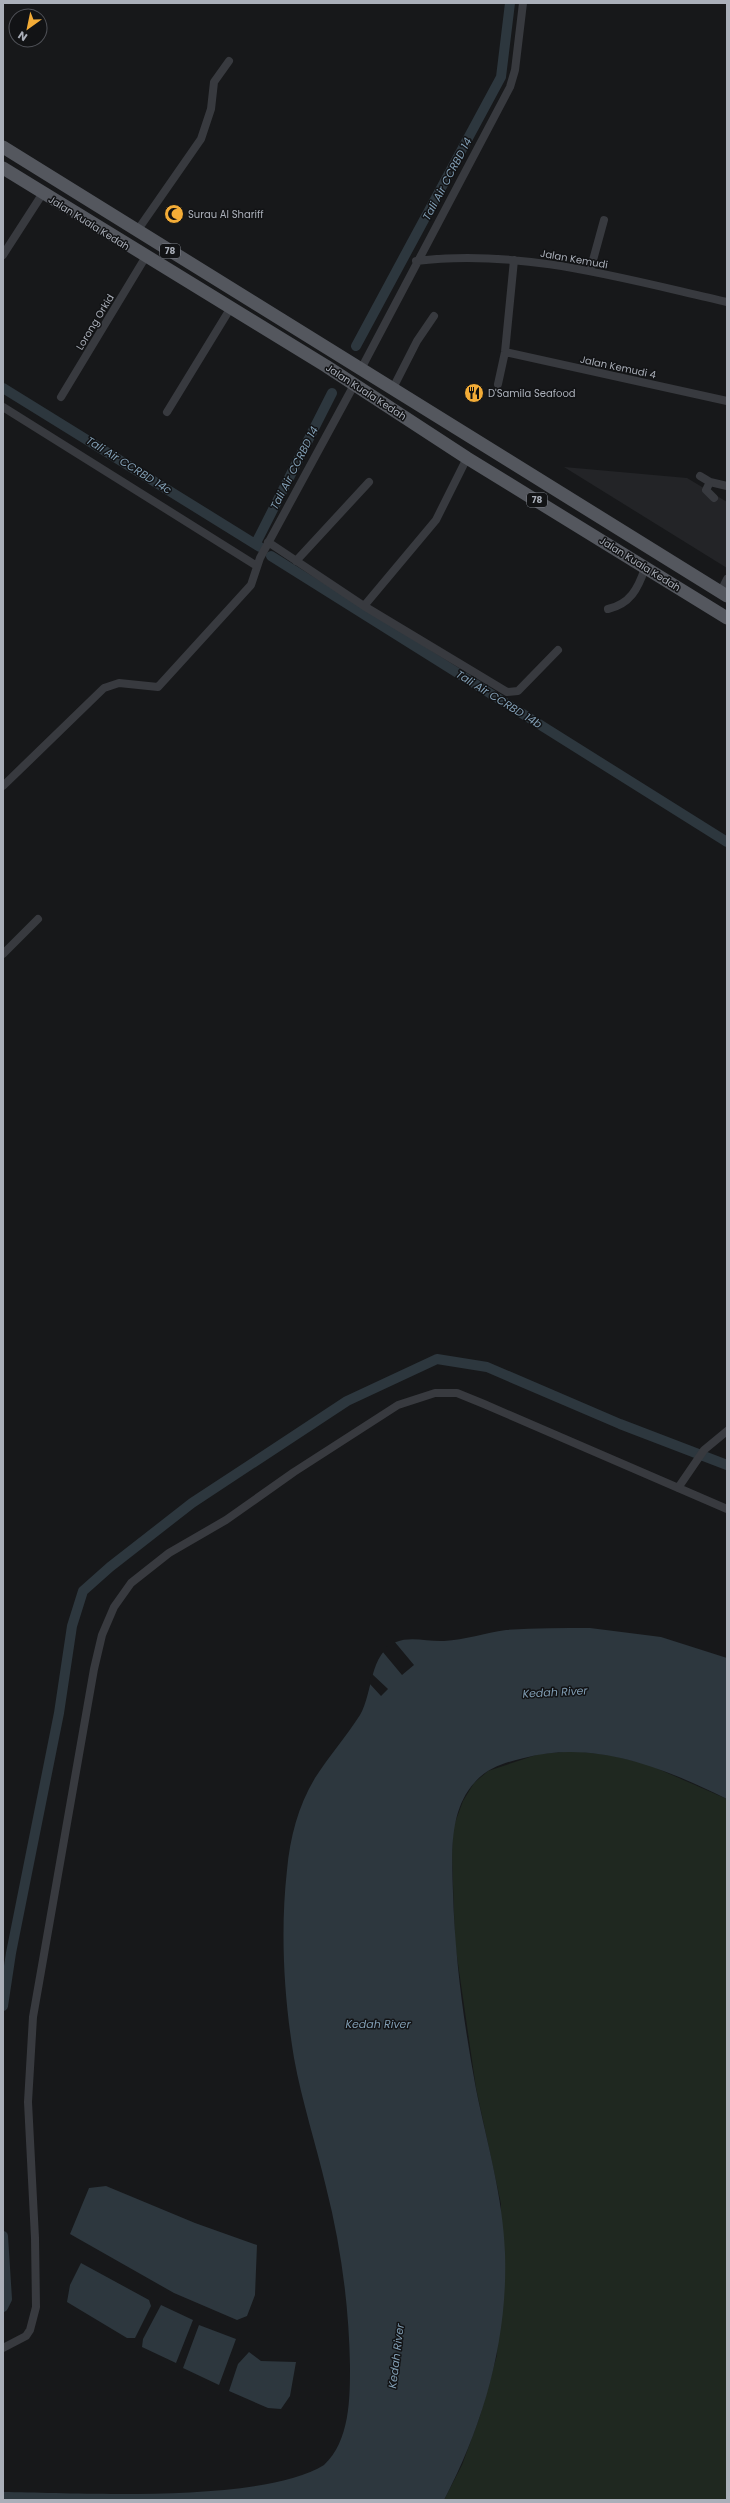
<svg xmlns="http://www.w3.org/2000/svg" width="730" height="2503" viewBox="0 0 730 2503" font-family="Poppins,sans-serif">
	<rect width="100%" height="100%" fill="#17181a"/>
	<!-- built -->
	<path fill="#232427" d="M564,467L687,478L727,502V568Z"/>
	<!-- green -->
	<path fill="#1f2820" d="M574,1751L609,1755L647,1764L727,1799V2500H444L462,2465L480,2416L497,2355L501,2204L476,2088L455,1943L452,1855L453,1828L463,1801L474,1783L488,1771L539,1754Z"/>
	<!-- water -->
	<path fill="#2d373e" d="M590,1628L661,1637L727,1658V1799C664,1768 594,1739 524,1758C506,1762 487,1768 475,1782C448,1811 452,1857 453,1893C455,1959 464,2025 476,2089C487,2143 503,2197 505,2253C508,2339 484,2424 444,2500H3V2492C84,2493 262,2503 324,2465C350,2441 350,2398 350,2366C349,2306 341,2246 326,2187C316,2144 302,2102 294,2058C284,1998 280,1932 287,1870C290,1838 298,1806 315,1778C329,1756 346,1737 360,1715C373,1693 369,1654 396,1642C411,1636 429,1642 444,1641C465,1640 485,1633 506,1630C534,1628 562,1628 590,1628Z
		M106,2186L195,2223L257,2245L255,2295L247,2316L237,2320L174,2293L70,2234L89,2188Z
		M81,2263L149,2300L151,2306L135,2338H127L67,2302L70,2285Z
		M161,2305L193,2320L176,2363L142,2347L143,2339Z
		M199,2325L236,2339L219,2385L183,2368Z
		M249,2352L261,2361L296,2362L290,2396L281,2409L268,2408L229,2391L238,2364Z"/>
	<!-- pier -->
	<path fill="#17181a" d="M394,1641L414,1665L402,1675L382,1651Z
		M371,1673L388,1689L381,1696L369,1683Z"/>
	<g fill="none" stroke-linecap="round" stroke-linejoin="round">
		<!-- canal -->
		<path stroke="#2d373e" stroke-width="10" d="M356,346L501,77L510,3
			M3,388L260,547
			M256,543L332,393
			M271,556L727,842
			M3,2006L11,1953L59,1713L72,1626L83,1591L110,1567L192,1503L347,1401L437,1359L487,1367L620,1424L727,1465
			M3,2236L7,2299L3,2307"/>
		<!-- street -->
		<path stroke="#383a3f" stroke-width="8" d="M137,231L201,139L211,109L214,82L229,61
			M3,255L43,193
			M416,261C521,248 625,279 727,302
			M590,271L604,220
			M505,352L727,401
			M361,369L510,87L515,70L523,3
			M498,384L505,352L514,260
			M392,390L417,341L434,316
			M61,397L145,258
			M3,407L257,566
			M167,412L230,309
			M700,476L710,482L727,486
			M710,482L706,490L714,498
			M268,542L364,606L507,692L518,691L558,650
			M296,561L369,482
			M721,591L727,579
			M364,606L436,520L467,458
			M608,609C630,604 638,589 645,568
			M3,786L104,688L119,683L158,687L251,585L260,558L354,385
			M3,954L38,919
			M678,1488L704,1450L727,1431
			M3,2348L26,2336L30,2330L36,2307L35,2238L28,2102L33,2017L94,1669L102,1635L114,1607L131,1583L169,1553L226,1520L294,1472L398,1405L435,1393H457L484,1404L727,1509"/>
		<!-- primary -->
		<path stroke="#54575e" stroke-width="13" d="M3,147L727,596
			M3,168L326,366L467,458L727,618"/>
	</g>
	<!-- icons -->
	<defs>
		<symbol id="mosque-disc" viewBox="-11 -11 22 22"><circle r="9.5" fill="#f3ac37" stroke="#121315"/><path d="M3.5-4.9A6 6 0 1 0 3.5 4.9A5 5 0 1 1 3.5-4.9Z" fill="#111"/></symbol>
		<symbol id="restaurant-disc" viewBox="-11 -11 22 22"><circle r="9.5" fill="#f3ac37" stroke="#121315"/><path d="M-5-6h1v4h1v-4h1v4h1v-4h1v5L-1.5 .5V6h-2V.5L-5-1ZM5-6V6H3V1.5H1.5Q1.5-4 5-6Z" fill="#111"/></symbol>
	</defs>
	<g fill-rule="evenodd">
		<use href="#mosque-disc" x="163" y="203" width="22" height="22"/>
		<use href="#restaurant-disc" x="463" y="382" width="22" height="22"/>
	</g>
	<g text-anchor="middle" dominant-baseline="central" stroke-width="3" stroke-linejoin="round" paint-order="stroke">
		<!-- shield labels -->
		<g fill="#121315" stroke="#7c8088" stroke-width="1">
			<rect x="160" y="244" width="20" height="14" rx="3"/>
			<rect x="527" y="493" width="20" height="14" rx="3"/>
		</g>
		<g font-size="9" font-weight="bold" fill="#aaafb9">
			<text x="170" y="251">78</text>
			<text x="537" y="500">78</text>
		</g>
		<!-- poi labels -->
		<g font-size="10" fill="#aaafb9" stroke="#121315" text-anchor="start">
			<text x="188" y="214">Surau Al Shariff</text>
			<text x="488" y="393">D'Samila Seafood</text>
		</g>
		<!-- street labels -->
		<g font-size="10" fill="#aaafb9" stroke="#121315">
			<text transform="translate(89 223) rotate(32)">Jalan Kuala Kedah</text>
			<text transform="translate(574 259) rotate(10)">Jalan Kemudi</text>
			<text transform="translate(95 322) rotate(-59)">Lorong Orkid</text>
			<text transform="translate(618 367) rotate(12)">Jalan Kemudi 4</text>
			<text transform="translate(366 392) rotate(33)">Jalan Kuala Kedah</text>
			<text transform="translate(640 564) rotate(32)">Jalan Kuala Kedah</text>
		</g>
		<!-- water labels -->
		<g font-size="11" font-style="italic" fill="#819eb4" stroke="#121315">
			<text transform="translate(447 179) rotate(-62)">Tali Air CCRBD 14</text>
			<text transform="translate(129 465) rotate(32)">Tali Air CCRBD 14c</text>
			<text transform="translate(294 468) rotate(-63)">Tali Air CCRBD 14</text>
			<text transform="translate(499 699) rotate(32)">Tali Air CCRBD 14b</text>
			<text transform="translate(555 1692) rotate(-3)">Kedah River</text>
			<text x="378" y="2024">Kedah River</text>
			<text transform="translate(396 2356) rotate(-83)">Kedah River</text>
		</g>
	</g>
	<!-- border -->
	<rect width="730" height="2503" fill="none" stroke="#aaafb9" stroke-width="8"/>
	<!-- north arrow -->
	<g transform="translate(28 28) rotate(213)"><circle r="19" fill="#121315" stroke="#4f5157"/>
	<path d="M0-3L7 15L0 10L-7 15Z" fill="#f3ac37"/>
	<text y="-6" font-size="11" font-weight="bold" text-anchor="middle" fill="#aaafb9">N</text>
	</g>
</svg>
